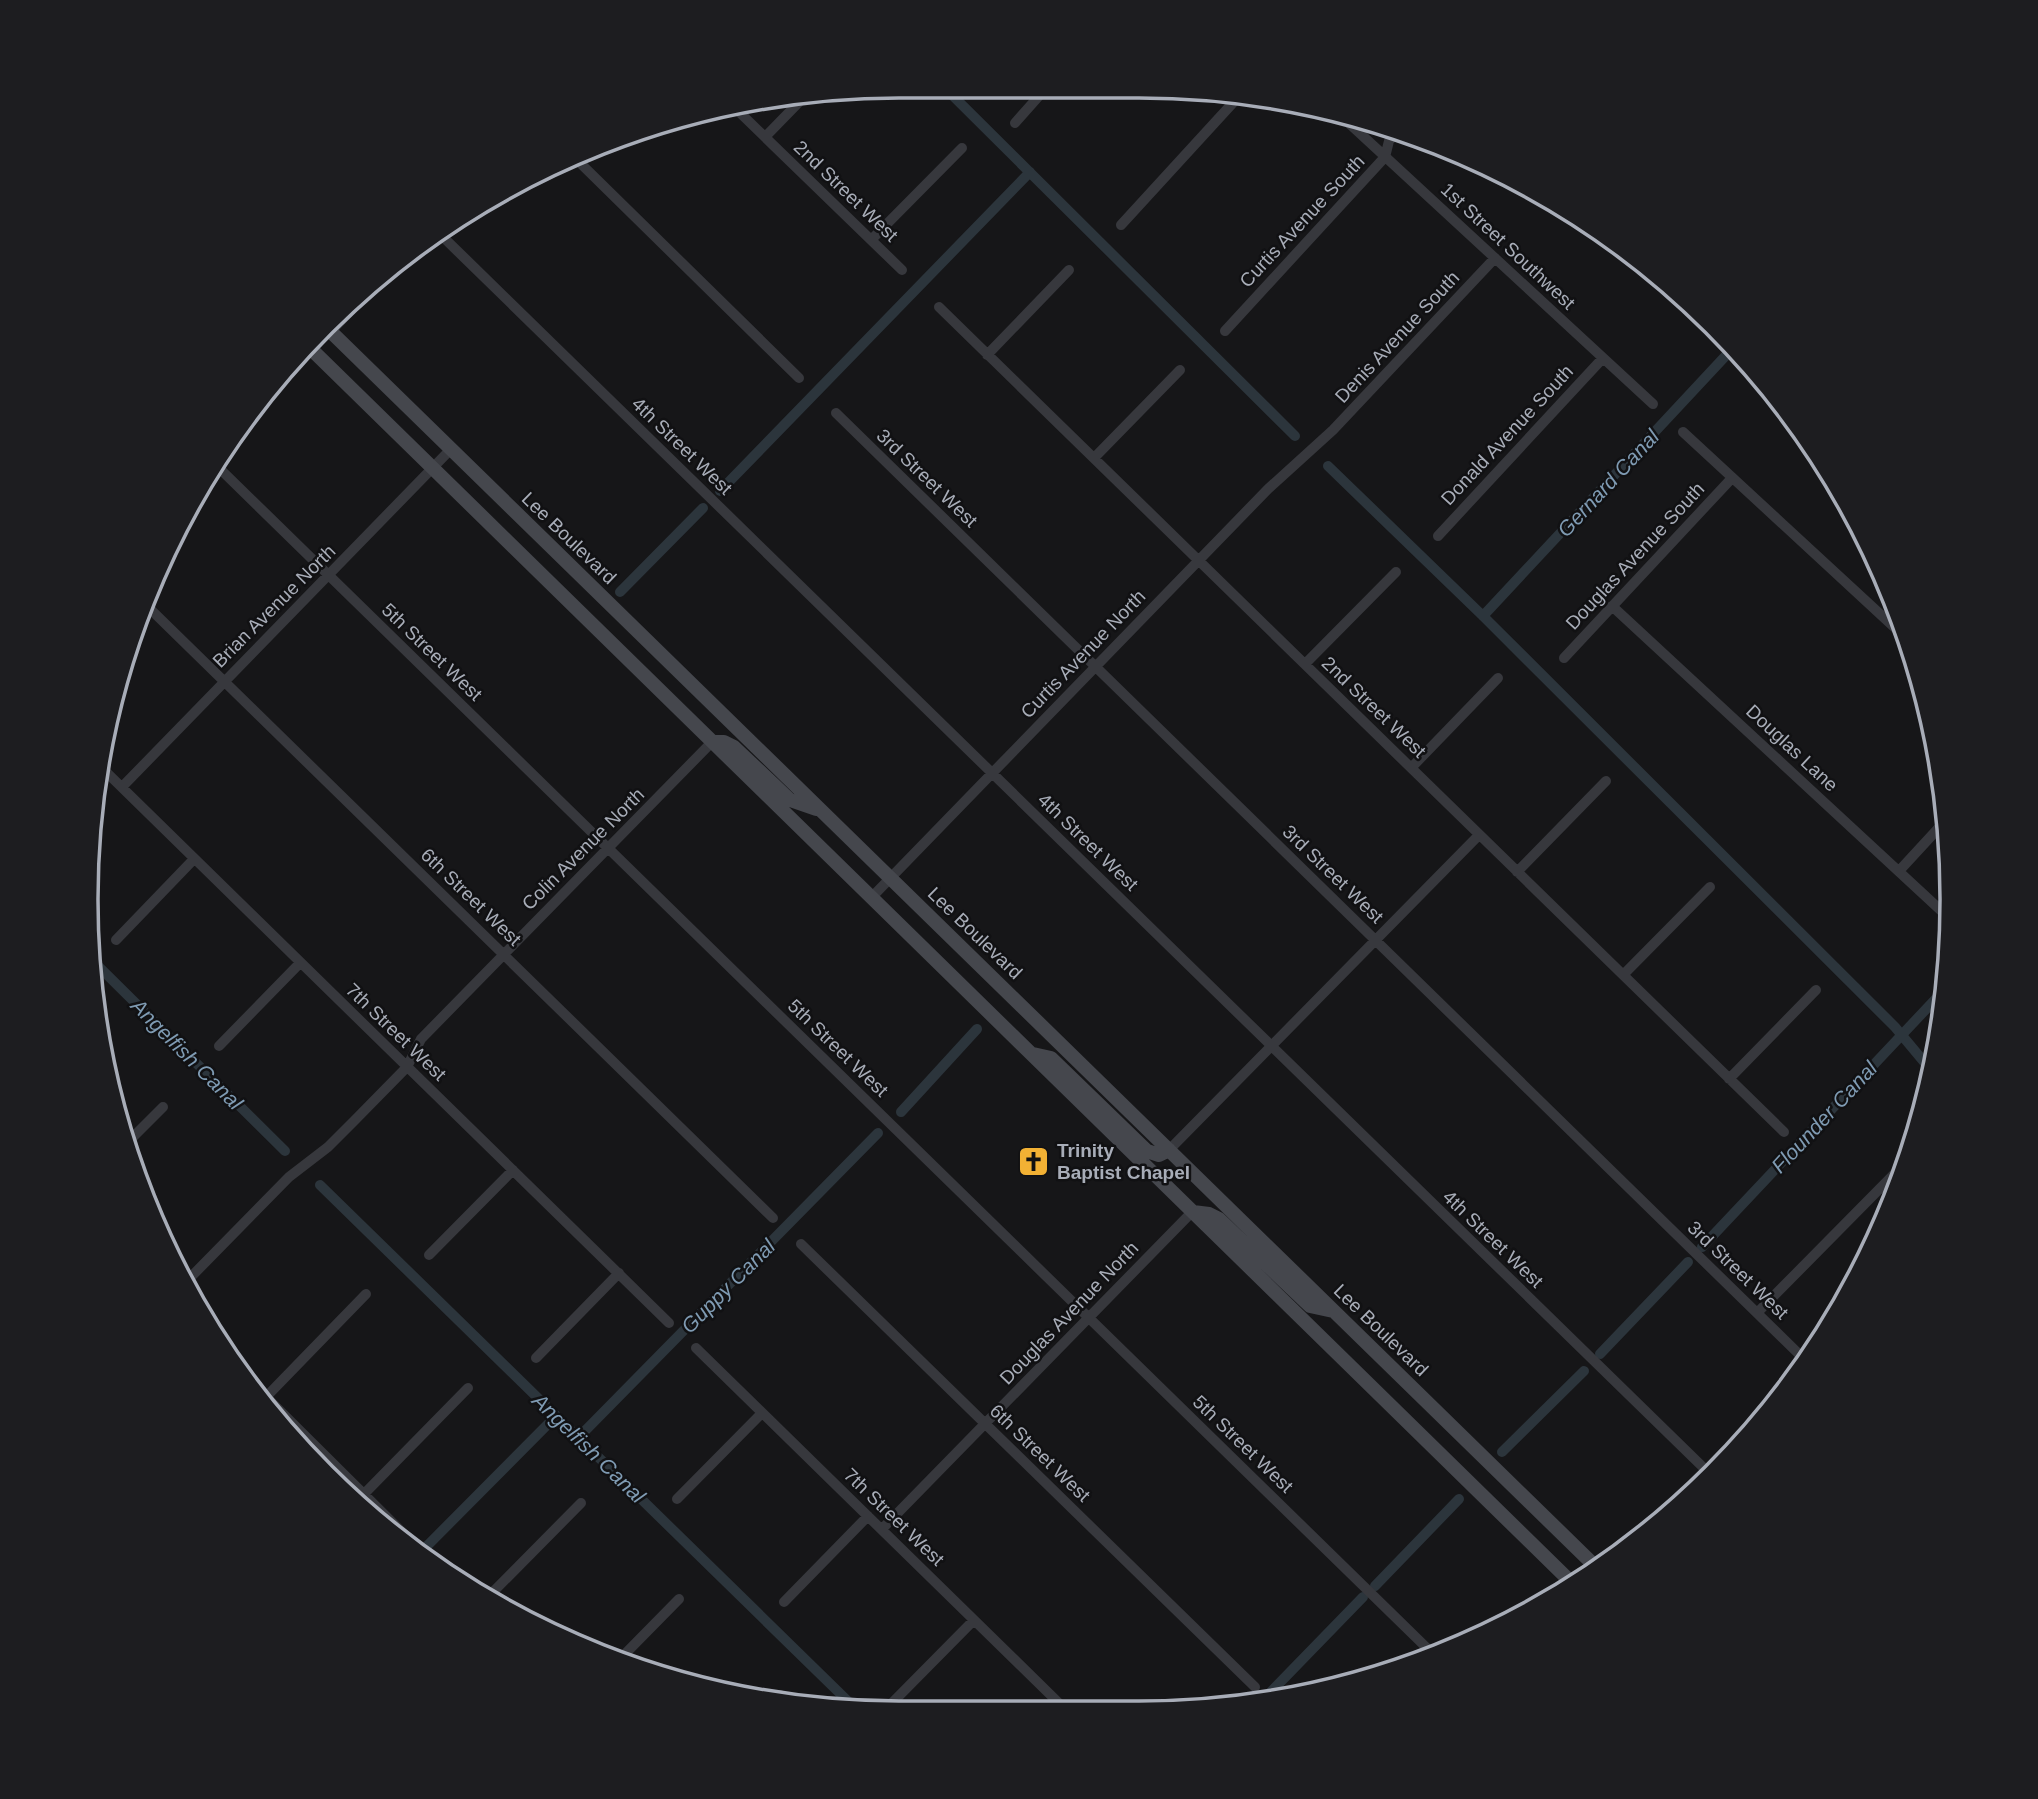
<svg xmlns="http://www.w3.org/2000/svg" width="2038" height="1799" viewBox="0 0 2038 1799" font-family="Arial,sans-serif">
	<rect width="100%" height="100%" fill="#161618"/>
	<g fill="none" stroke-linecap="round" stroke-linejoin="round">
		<!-- canal -->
		<path stroke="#2c353c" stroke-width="10" d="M943,86L1295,436
			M1328,466L1483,616L1895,1027L1930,1069
			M720,491L1030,172
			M620,592L703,508
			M1483,616L1732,349
			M88,956L285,1151
			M901,1112L977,1029
			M320,1185L858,1711
			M1702,1247L1946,988
			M1600,1354L1688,1262
			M577,1439L878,1133
			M1502,1452L1584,1371
			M419,1554L555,1417
			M1375,1586L1459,1499
			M1263,1700L1363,1597"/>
		<!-- minor -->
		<path stroke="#37383d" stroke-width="10" d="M734,107L902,270
			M1339,114L1653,404
			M1015,123L1047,87
			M765,137L803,98
			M574,157L799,378
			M1121,225L1241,94
			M441,235L1710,1474
			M871,240L962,148
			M939,307L1784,1132
			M331,331L391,269
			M1225,331L1385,157L1389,141L1397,132
			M987,355L1069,270
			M836,413L1805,1360
			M1683,432L1906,638
			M1094,458L1180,370
			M218,467L1433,1654
			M1438,536L1603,358
			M143,602L773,1218
			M1612,606L1948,917
			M1564,658L1732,478
			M1305,664L1396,572
			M100,766L669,1323
			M1411,768L1498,678
			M122,787L451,449
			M1899,871L1946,820
			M1517,872L1606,781
			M871,898L1268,489L1333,430L1495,258
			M116,940L194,859
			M1623,975L1710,887
			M219,1046L300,963
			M1729,1079L1816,990
			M127,1143L163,1107
			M1169,1150L1479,835
			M801,1244L1255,1687
			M429,1255L513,1170
			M185,1283L289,1177L328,1147L354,1121L407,1067L421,1039L712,742
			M1757,1313L1910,1158
			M696,1348L1068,1712
			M536,1358L619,1273
			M244,1375L411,1541
			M266,1397L366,1294
			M364,1494L468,1388
			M677,1499L762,1413
			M882,1529L1193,1211
			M431,1561L432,1563
			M488,1597L581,1503
			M784,1602L868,1516
			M620,1659L679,1599
			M776,1700L780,1695
			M890,1705L974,1620"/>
		<!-- secondary -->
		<path stroke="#45474d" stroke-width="14" d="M326,327L1597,1568
			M308,346L1572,1583
			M713,742H724L734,747L790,800L816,809
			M1033,1054L1051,1058L1147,1151L1159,1155L1169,1150
			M1193,1212L1209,1214L1219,1219L1310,1306L1333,1311"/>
	</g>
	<!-- icons -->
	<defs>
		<symbol id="church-square" viewBox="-11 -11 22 22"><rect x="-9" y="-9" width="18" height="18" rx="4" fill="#f2b134" stroke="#111113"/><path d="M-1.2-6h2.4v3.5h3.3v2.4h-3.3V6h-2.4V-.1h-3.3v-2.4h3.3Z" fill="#111"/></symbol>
	</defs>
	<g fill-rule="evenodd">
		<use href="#church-square" x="1016" y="1144" width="35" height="35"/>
	</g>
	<g text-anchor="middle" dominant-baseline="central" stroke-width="5" stroke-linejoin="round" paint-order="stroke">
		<!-- street labels -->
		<g font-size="19" fill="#a8adb8" stroke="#111113">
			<text transform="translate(846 191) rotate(44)">2nd Street West</text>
			<text transform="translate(1302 221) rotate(-47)">Curtis Avenue South</text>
			<text transform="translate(1508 246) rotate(43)">1st Street Southwest</text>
			<text transform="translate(1397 337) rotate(-47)">Denis Avenue South</text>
			<text transform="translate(1507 435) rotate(-47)">Donald Avenue South</text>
			<text transform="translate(682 446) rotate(44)">4th Street West</text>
			<text transform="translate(927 478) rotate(44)">3rd Street West</text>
			<text transform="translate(569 538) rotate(44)">Lee Boulevard</text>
			<text transform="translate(1635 556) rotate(-47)">Douglas Avenue South</text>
			<text transform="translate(274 606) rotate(-45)">Brian Avenue North</text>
			<text transform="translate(432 652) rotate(44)">5th Street West</text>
			<text transform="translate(1083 654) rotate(-46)">Curtis Avenue North</text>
			<text transform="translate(1374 707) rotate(44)">2nd Street West</text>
			<text transform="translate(1792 748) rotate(43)">Douglas Lane</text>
			<text transform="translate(1088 842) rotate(44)">4th Street West</text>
			<text transform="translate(583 849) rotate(-45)">Colin Avenue North</text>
			<text transform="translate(1333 874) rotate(44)">3rd Street West</text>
			<text transform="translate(471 897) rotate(44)">6th Street West</text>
			<text transform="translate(975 933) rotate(44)">Lee Boulevard</text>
			<text transform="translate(396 1032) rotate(44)">7th Street West</text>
			<text transform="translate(838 1048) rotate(44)">5th Street West</text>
			<text transform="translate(1493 1239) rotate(44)">4th Street West</text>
			<text transform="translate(1738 1270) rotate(44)">3rd Street West</text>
			<text transform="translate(1069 1313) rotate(-46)">Douglas Avenue North</text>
			<text transform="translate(1381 1330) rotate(44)">Lee Boulevard</text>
			<text transform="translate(1243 1444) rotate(44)">5th Street West</text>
			<text transform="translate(1040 1453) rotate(44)">6th Street West</text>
			<text transform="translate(894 1517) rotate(44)">7th Street West</text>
		</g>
		<!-- poi labels -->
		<g font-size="19" font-weight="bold" fill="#a8adb8" stroke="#111113" text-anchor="start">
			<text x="1057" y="1150">Trinity<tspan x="1057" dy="22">Baptist Chapel</tspan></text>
		</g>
		<!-- water labels -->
		<g font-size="21" font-style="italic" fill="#7f9bb3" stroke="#111113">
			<text transform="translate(1608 483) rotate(-47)">Gernard Canal</text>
			<text transform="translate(187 1054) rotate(45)">Angelfish Canal</text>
			<text transform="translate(1824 1117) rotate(-47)">Flounder Canal</text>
			<text transform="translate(728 1286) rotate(-45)">Guppy Canal</text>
			<text transform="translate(589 1448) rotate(44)">Angelfish Canal</text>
		</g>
	</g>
	<!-- crop -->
	<path d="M0 0H2038V1799H0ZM899 98H1139A801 801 0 0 1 1940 899V900A801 801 0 0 1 1139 1701H899A801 801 0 0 1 98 900V899A801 801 0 0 1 899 98Z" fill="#1d1d20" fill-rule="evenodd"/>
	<path fill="none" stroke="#a8adb8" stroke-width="3.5" d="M899 98H1139A801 801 0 0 1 1940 899V900A801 801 0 0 1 1139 1701H899A801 801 0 0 1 98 900V899A801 801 0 0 1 899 98Z"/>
</svg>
